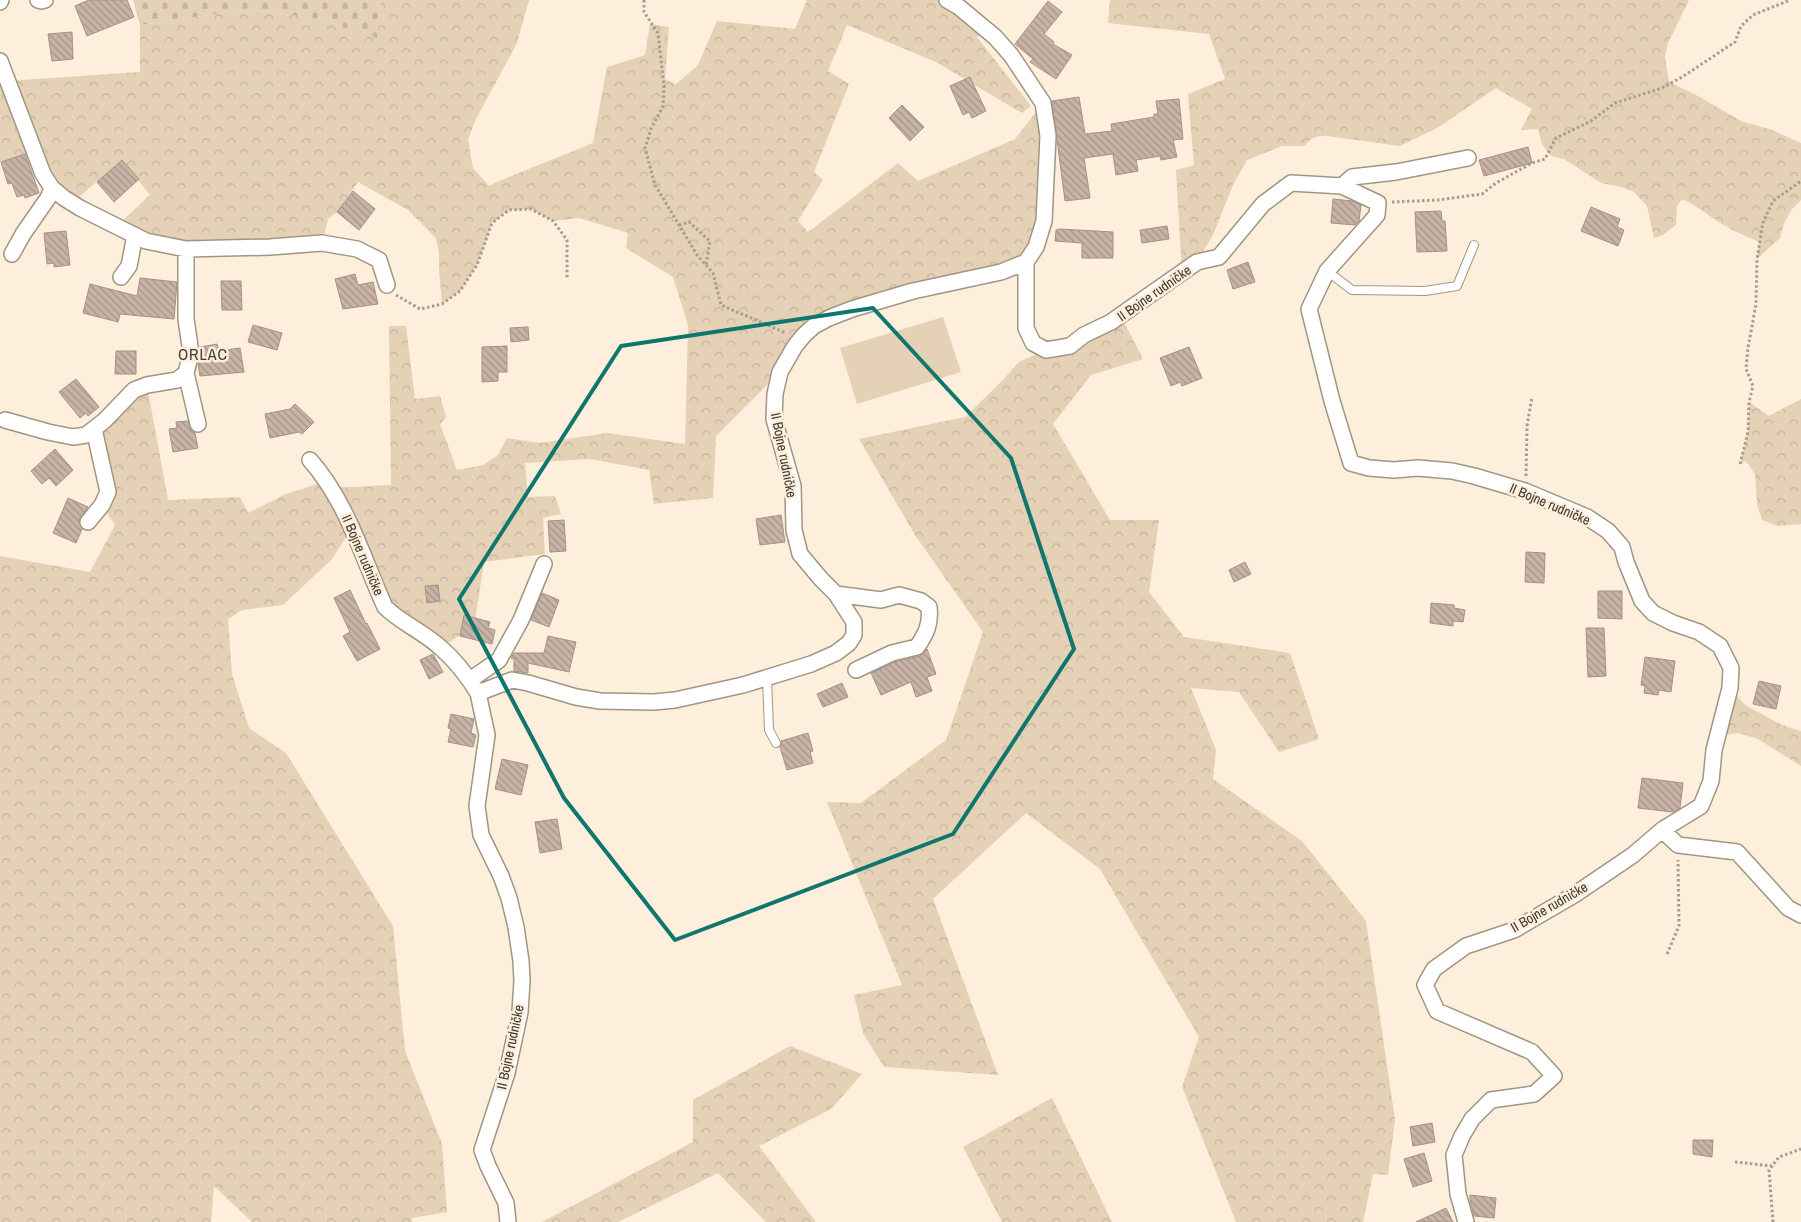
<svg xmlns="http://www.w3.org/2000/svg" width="1801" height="1222" viewBox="0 0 1801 1222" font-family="'Archivo Narrow',sans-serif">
	<defs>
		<pattern id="forest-crowns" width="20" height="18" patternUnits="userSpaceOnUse" patternTransform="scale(1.25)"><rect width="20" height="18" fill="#e4d1b6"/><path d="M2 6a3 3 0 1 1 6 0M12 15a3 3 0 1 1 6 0" fill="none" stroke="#c5b49d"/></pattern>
		<pattern id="cemetery-stones" width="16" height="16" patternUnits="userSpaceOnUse" patternTransform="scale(1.25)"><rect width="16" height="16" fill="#e4d1b6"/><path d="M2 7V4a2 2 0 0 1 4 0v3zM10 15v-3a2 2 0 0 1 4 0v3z" fill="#c5b49d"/></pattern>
		<pattern id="building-back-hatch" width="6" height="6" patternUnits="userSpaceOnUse" patternTransform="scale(1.25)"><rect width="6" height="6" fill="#c8b3a7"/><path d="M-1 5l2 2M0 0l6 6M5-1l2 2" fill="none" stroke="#a49389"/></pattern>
	</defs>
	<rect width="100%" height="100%" fill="#fdefdc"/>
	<!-- forest -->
	<path fill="url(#forest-crowns)" d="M380,0H529L517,43L475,121L468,140L473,168L489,186C523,170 558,158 593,143L607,67L645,55L650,24L669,27L665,79L676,84L698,65L717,21L795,29L807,0H956L989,29L977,37L1031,106L1022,113L936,62L847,25L828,71L849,84L814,172L823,180L798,221L808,232L898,163L918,181L1015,139L1043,103L1049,210L1028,258L829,318L780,372L716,436L713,498L654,504L649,470L590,459L525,463L528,497L555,496L561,514L543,518L545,554L484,562L474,627L441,647L395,617L352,528L332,559L283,605L242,610L228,619L232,674L249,728L286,753L393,926L405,1051L442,1144L447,1212L412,1218V1222H252L214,1186L211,1222H0V556L90,572L115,525L102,505L94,429L147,385L168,500L240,497L248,513L286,494L327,481L331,488L391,485L389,326H406L415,399L440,396L446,417L440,424L457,470L483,465L498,455L507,438L540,443L607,433L685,444L688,325L673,277L626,248L628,233L579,218L553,221L531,209L509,210L492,223L477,265L460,291L442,304L439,270V253L436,238L408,210L358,182L337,212L328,219L322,243L186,249L117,226L150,195L122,160L79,197L52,188L35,151L0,162V75L7,81L140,72V25L251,9L318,19L376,37Z
		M1110,0H1689L1668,43L1665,57L1669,82L1698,96L1741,121L1772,130L1801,143V200L1792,209L1784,223L1780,238L1757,259L1759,242C1743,235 1727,228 1713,218C1702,211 1694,204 1682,199L1677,206L1676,225L1663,235L1654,238L1647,206L1634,192L1621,187L1601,183L1564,159L1551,156L1542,144L1538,129L1521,130L1532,109L1496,88L1439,127L1400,146L1327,136C1318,136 1310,137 1305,146H1282L1247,160L1233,185L1213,235L1197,262L1182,273L1176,170L1194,165L1188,94L1225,79L1209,34L1108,23Z
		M1121,316L1143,359L1091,375L1053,424L1110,520H1159L1149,592L1184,637L1290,653L1319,739L1279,752L1239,692L1191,688L1216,750L1213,779L1302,841L1366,921L1395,1120L1388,1175L1373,1174L1363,1222H1236L1182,1087L1199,1037L1100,869L1026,813L933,899L998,1075L884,1067L863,1033L854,995L902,985L827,802L861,803L946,740L983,632L915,535L859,439L965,417L1001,382L1019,362Z
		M1801,399V524L1778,526L1762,520L1757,504L1755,474L1746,461L1740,464L1748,432L1749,402L1769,416Z
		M1730,688L1745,705L1782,725L1801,731V766L1758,739L1738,733L1726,735L1719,730Z
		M790,1046L862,1074L831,1109L759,1146L816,1222H766L718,1173L618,1222H542L693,1142V1100Z
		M1052,1098L1112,1222H1002L963,1147Z"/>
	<!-- cemetery -->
	<path fill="url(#cemetery-stones)" d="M133,0H380L377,38L318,19L251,9L140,25Z"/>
	<!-- garden -->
	<path fill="#e4d1b6" d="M943,317L961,372L857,404L840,348Z"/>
	<!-- building -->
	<path fill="url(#building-back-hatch)" stroke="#a59185" d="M89,0H127L134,17L87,36L75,6Z
		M1048,1L1062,12L1044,34L1054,42L1053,44L1072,55L1056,79L1030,62L1033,59L1015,44Z
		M72,32L73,59L52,61L48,34Z
		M970,77L986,111L972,118L969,112L963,115L950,86Z
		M1079,97L1085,134L1112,131L1111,124L1154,117V114H1158L1156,101L1179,99L1183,139L1173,140L1177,157L1161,160L1160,156L1136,160L1138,171L1116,175L1113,154L1084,158L1090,198L1065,201L1052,101Z
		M902,105L924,127L910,141L889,118Z
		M1528,147L1532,163L1484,176L1479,160Z
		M25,154L39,193L25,198L24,195L17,197L12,183L8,184L1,162Z
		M122,160L139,179L114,202L97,182Z
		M353,191L375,209L359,230L337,212Z
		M1333,199L1352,201L1361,205L1359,221L1355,225L1331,223Z
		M1591,207L1620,219L1617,227L1624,230L1618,246L1581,231Z
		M1441,211L1442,221H1445L1447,251L1417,252L1415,212Z
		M1167,226L1169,239L1142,243L1140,230Z
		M1060,229L1113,232V258H1082V243L1055,241L1056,230Z
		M66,231L70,265L54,267V263L47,264L44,233Z
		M1248,262L1255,282L1233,289L1227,270Z
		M355,274L358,285L373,282L378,304L343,309L335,279Z
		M140,278L177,282L174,319L120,314L118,322L83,313L90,284L137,296Z
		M221,281H241L242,310H222Z
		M253,325L282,333L277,350L248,342Z
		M528,327L529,340L511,342L510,328Z
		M217,344L219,351L240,348L244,372L200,376L198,364L200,355V347Z
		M507,346V372H498V381L482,382V347Z
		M1189,347L1202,378L1182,386L1180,382L1171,386L1160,358Z
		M116,351H136V374H115Z
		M76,379L99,407L88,416L86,413L80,418L59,392Z
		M295,404L314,422L302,434L299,432L270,438L265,414L290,409Z
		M188,421L191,430L195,433L198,448L173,452L169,429L177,428L176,422Z
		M55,449L73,470L56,486L49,478L42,484L31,471Z
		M68,498L88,507L79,520L82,529L76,543L53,533Z
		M781,515L785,542L760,545L756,519Z
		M564,520L566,551L550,552L548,521Z
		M1526,552L1545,553L1544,583L1525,582Z
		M1245,562L1251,574L1234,582L1229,570Z
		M438,585L440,601L427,603L425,586Z
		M350,590L366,624L367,623L380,649L357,661L343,636L350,632L334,598Z
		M1598,591H1622V619L1598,618Z
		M542,593L559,600L549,627L531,620Z
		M1431,603L1454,605V608L1465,610L1463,622L1453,621V626L1430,623Z
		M464,615L490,622L488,628L495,630L492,644L460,636Z
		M1586,628H1604L1606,676L1588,677Z
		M548,636L576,642L569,672L528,663V673L514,671V659L511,658L514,653H544Z
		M927,649L936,674L927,677L932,691L916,697L911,682L881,695L871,673L895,662L920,656Z
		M433,654L443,672L429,679L420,660Z
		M1645,657L1675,661L1671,692L1659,690L1658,695L1644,693L1645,686L1641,685Z
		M1759,681L1781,686L1776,709L1753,704Z
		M842,683L848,697L823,707L817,694Z
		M451,714L474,719L471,733L476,735L473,747L448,742L451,729L448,728Z
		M808,733L813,751L810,752L813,763L787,770L780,747L781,741Z
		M502,759L528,765L521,795L495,789Z
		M1642,778L1683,783L1680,808L1673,812L1638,808Z
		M557,819L562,849L540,853L535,822Z
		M1432,1123L1435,1142L1413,1146L1410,1127Z
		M1693,1140H1713L1712,1157L1693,1154Z
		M1424,1153L1432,1181L1413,1187L1404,1159Z
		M1470,1195L1496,1198L1494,1218L1474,1216L1470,1200Z
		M1446,1208L1453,1222H1416Z"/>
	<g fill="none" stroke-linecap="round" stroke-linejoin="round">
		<defs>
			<path id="service" d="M1327,271L1352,290L1425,291L1457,286L1474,245
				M767,679L769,730L776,743"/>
			<path id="minor" d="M38,0L41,1L45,0
				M0,2L1,0
				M0,61L43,174L52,188L64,198L80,208L146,241L186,249V319L191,353L186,373L177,380L147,385L134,390L104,421L86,435L73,437L48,432L5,420
				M1342,186L1352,177L1396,172L1468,158
				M186,249L270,247L322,243L357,249L379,260L387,285
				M12,254L23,234L48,198L52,188
				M1026,262V328L1033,343L1046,350L1070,346L1084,335L1111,322L1197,262L1219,257L1263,204L1291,183L1342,186L1378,203L1377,215L1327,271L1309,309L1332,401L1351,463L1369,468L1394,470L1418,468L1452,471L1474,476L1525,491L1587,517L1608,531L1622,547L1626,562L1642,601L1653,613L1673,623L1699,632L1720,646L1731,668L1730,688L1714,750L1711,781L1701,806L1662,830L1633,855L1574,895L1514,930L1466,946L1434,969L1425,985L1437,1011L1532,1052L1554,1076L1534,1094L1491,1100L1472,1119L1462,1136L1454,1155L1458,1194L1466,1222
				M121,277L129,266L135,235
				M186,373L198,424
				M310,460C347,502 362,556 385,607C401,623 424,632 441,648C455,660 468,677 478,693L512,680L528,683L576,697L600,701L654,702L675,700L743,685L811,664L836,653L849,643L854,635V622L836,594L821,579L800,554L794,530L793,486L774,419L775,394L780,372L795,346L804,335L814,326L829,318L852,309L913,291L1001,272L1026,262L1036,247L1044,221L1048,136L1043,103L1011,55L995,37L959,7L947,0
				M88,522L102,505L108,492L94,429
				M836,594L881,600L899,595L921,601L929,607C931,624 926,634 917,647L892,653L856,670
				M470,680L499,660L521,620L544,564
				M478,693L487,735L477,806L481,835L501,876L509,898L516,927L521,961L522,981L520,1012L507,1073L482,1150L488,1166L506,1203L508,1222
				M1662,830L1678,845L1737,852L1788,908L1801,915"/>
		</defs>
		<!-- service casing -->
		<use href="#service" stroke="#a19583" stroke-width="10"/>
		<!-- minor casing -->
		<use href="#minor" stroke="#a19583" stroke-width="18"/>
		<!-- path -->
		<path stroke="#a79d8f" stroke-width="3" stroke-dasharray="2.5 2.5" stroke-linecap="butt" d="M644,0V12L658,33L664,86L663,106L651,129L645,148L655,185L697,255L713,273L721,305L786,333
			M1392,202L1438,200L1482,194L1496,183L1532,163L1545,159L1556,138L1591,121L1615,103L1662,88L1682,77L1735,42L1741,26L1753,15L1790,0
			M679,225L689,222L710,241L706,265
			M396,295L420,309L442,304L460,291L477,265L492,223L509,210L531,209L553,221L567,240V278
			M1740,464L1748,432L1749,402L1753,386L1746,369L1748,348L1756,304L1757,259L1763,222L1773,201L1801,181
			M1526,476L1527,426L1532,397
			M1667,954L1679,926L1678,860
			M1735,1162L1772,1166
			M1773,1222L1769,1170L1779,1157L1801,1149"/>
		<!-- service -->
		<use href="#service" stroke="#fff" stroke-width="8"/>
		<!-- minor -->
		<use href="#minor" stroke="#fff" stroke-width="15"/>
	</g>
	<!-- marked area -->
	<path fill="none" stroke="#0f766e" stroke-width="4" stroke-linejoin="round" d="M873,308L1011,458L1074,649L953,834L675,940L564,798L459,599L621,346Z"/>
	<g text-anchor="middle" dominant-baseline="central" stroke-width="5" stroke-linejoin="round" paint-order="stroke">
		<!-- street labels -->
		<g font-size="14" fill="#3e3931" stroke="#fdefdc">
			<text transform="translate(1154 293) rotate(-35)">II Bojne rudničke</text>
			<text transform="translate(784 455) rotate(79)">II Bojne rudničke</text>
			<text transform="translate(1550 504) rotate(23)">II Bojne rudničke</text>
			<text transform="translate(363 555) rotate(67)">II Bojne rudničke</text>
			<text transform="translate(1549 907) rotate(-30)">II Bojne rudničke</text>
			<text transform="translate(510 1047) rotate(-78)">II Bojne rudničke</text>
		</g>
		<!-- quarter labels -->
		<g font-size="16" letter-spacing="1" fill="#3e3931" stroke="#fdefdc">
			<text x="203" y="354">ORLAC</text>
		</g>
	</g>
</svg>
